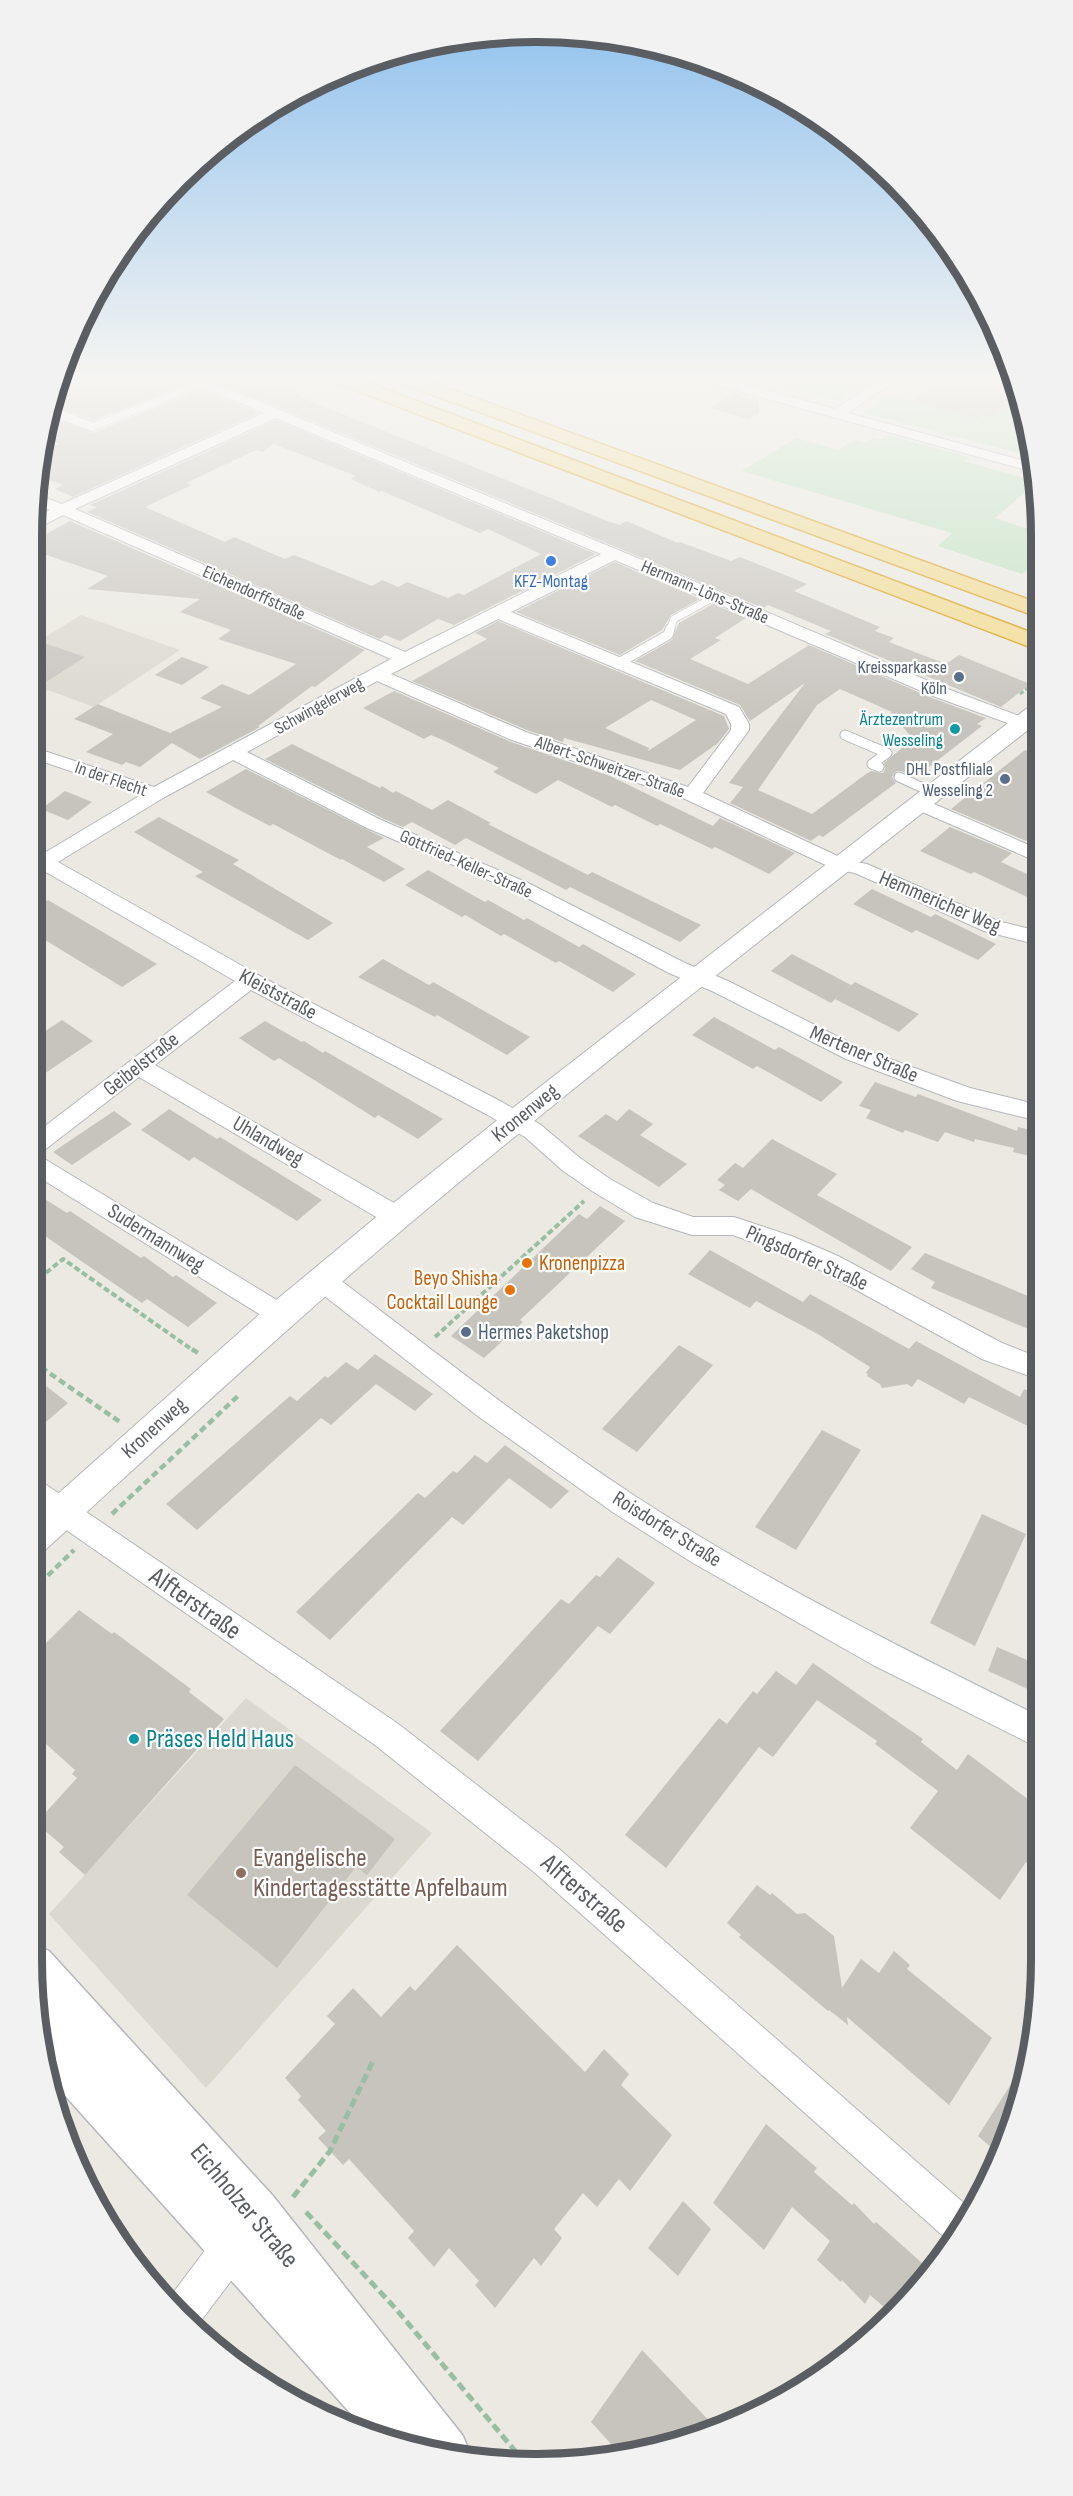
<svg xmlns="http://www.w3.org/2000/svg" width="1073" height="2496" viewBox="0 0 1073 2496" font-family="'Sofia Sans Condensed',sans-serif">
	<rect width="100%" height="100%" fill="#ebe9e1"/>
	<!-- education -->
	<path fill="#dbd8cf" d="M81,615L180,650L94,707L48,690L32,700V645Z
		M246,1698L432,1833L206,2088L49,1914Z"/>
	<!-- green -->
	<path fill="#bfe1c0" d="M746,377H876L861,387L850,384L845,388L854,391L839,401Z
		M890,394L976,419L982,415L992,417L1018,398L1034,457L865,413Z
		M888,435L968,457L964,461L1037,482L995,518L1037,532V562L1022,574L938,546L952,533L742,471L796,438L838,450L855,440L866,443L873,438L881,440Z"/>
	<!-- building -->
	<path fill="#c7c4be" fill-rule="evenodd" d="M58,377H180L187,384L94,420L53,405Z
		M206,377H257L301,395L298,396L610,522L620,525L626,521L678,543L680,542L731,561L740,557L807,584L794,591L880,627L875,631L894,638L889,642L946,664L959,655L1030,684L1001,707L825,634L831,631L768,605L763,608Z
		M948,377H1012L1018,398L992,417L982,415L977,419L912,401Z
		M202,390L258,413L73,497L55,489L63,485L41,477L46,450L60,444L48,439L51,418L93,433Z
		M734,393L759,400V413L749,419L710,408Z
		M276,420L596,554L454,625L438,619L400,641L385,635L380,639L87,512L97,507L90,505ZM274,444L356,476L351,479L379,492L382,491L480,533L488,529L541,554L464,595L458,593L448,598L407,582L398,587L382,580L372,586L294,555L285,559L234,537L225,542L145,507L192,485L186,483L256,450L263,452Z
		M70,521L365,650L315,687L312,686L289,703L258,726L260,727L200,759L172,743L140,767L126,762L122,765L86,752L113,734L74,719L98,704L170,733L222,707L200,698L222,684L249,695L296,664L218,639L231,630L180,612L200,599L87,589L108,576L32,550V547L39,543L33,541Z
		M615,562L700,599L671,615L662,630L620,655L516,612Z
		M713,604L746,618L715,638L721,640L690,659L748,684L809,645L932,698L986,718L977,724L982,726L916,777L901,771H896L892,777L896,783L823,837L819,835L811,841L730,803L743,787L729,783L805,683L750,721L740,705L635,661L672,640L679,623ZM840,689L892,712L891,713L913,739L884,763L885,769L883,773L871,771L866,774L812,814L758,790L817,705Z
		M498,621L724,716L729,729L718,743L680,770L564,738L563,742L527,730L412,681L487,639L475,633ZM651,700L696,720L648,751L649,748L605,728Z
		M47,644L85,657L32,691V655Z
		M182,657L209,667L182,685L155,675Z
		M394,691L511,742L610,776L713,826L720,818L795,853L769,874L715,847L712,849L660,824L657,826L615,805L612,807L558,780L536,794L493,772L499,768L445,741L431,735L424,739L363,708Z
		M292,744L380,788L382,786L393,793L396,791L432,810L448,800L491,823L488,824L588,875L592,872L701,925L680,942L570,887L566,890L466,838L455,845L412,822L403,827L382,818L265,759Z
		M1025,750L1038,755V830L1026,841L951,809Z
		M246,769L384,838L367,847L405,869L384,882L342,859L341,860L273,824L270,826L243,812L206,792Z
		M65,791L92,802L68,820L41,809Z
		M159,817L239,860L233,864L333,923L308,940L195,876L203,872L134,832Z
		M950,827L1012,853L1001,862L1038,879V902L974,872L971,874L920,851Z
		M428,870L485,902L488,900L524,920L527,918L579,947L583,944L636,974L613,992L559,961L556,963L504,934L501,936L465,915L462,917L405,885Z
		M872,889L931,917L935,914L996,944L978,960L916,930L912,933L853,904Z
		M48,900L130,948L157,964L122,987L32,932V909Z
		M792,954L851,985L831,1003L771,971Z
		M383,959L429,985L433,982L530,1037L507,1055L437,1015L435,1017L358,977Z
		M855,982L919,1014L899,1032L835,999Z
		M714,1017L775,1050L779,1047L843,1082L821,1102L757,1066L753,1069L692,1035Z
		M62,1020L93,1041L32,1082V1040Z
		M265,1021L302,1042L304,1041L323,1053L325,1051L443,1119L418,1139L378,1115L375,1118L279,1058L274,1061L239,1038Z
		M875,1082L916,1097L918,1094L1017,1131L1018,1127L1039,1132V1158L1013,1152L1014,1148L975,1139L974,1142L945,1132L938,1142L905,1130L903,1133L866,1118L871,1110L859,1106Z
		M169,1109L217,1139L220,1137L322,1200L297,1221L194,1157L189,1161L141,1130Z
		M629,1109L653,1124L640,1135L687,1164L659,1187L578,1136L606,1114L617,1121Z
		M114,1111L132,1124L72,1165L53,1152Z
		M772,1139L837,1174L817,1195L912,1247L891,1271L751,1189L738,1201L719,1190L725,1185L717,1180L735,1163L743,1168Z
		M32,1191L67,1213L70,1211L141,1258L144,1256L173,1277L176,1275L217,1303L188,1327L147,1299L142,1303L32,1227Z
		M600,1206L625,1221L520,1320L523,1322L484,1358L451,1336L579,1214L587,1219Z
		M710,1250L803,1302L810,1294L909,1349L916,1341L1020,1397L1024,1389L1040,1396V1432L969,1397L964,1404L918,1379L912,1387L907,1384L882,1388L880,1384L867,1376L868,1374L866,1373L870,1367L816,1333L756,1301L750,1308L688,1274Z
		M925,1253L1040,1301V1334L931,1288L935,1282L911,1269Z
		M679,1345L713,1365L637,1452L602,1429Z
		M375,1354L433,1394L415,1411L376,1384L331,1425L321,1418L197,1530L166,1504L290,1396L297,1401L325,1376L328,1378L346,1362L358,1370Z
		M32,1375L68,1403L32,1434Z
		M822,1430L861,1450L796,1550L755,1527Z
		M505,1445L569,1491L551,1509L509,1478L463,1525L452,1517L330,1640L296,1612L418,1493L425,1498L453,1471L457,1473L475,1455L487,1463Z
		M982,1514L1026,1534L975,1646L930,1623Z
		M618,1557L655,1583L610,1634L598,1626L478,1761L440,1731L561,1599L569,1604L596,1575L600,1577Z
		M79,1610L112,1634L114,1632L191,1689L189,1692L224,1719L85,1875L59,1852L64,1847L36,1823L77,1778L72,1774L75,1770L46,1744L32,1758V1657Z
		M997,1647L1041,1666V1695L988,1671Z
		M813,1663L923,1739L921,1742L957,1770L968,1754L1041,1809V1874L1026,1862L1000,1900L910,1828L938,1791L875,1744L877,1741L817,1700L773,1757L759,1747L666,1868L625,1835L719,1718L727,1724L753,1691L757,1694L776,1671L796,1685Z
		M295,1765L395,1839L367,1875L356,1867L277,1968L187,1895Z
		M757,1885L770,1895L772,1893L797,1914L805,1913L834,1936L842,1988L861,1959L879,1973L894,1951L910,1965L907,1969L992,2038L949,2105L847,2017L848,2025L829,2010L828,2011L739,1937L741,1935L727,1923Z
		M457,1945L585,2072L604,2049L629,2074L621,2085L672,2135L630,2191L619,2179L597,2207L583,2193L554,2229L562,2238L541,2266L534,2258L495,2308L475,2285L479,2281L449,2248L434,2267L408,2238L414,2231L349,2159L343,2165L318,2138L326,2131L298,2100L301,2096L285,2078L335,2024L327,2016L353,1988L381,2017L410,1986L415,1991Z
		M1025,2062L1015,2122L1000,2155L978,2136Z
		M766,2124L817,2168L814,2172L852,2205L854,2203L874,2224L876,2222L931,2271L916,2292L891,2313L870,2295L865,2304L842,2280L841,2282L817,2260L830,2241L792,2207L764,2250L713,2203Z
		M683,2201L711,2229L678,2276L648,2248Z
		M642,2350L717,2429L699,2438L622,2456L591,2422Z"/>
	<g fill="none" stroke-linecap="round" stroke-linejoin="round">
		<defs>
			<path id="service-far1" d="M92,427L204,383
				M670,630L674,619L716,596"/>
			<path id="service" d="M617,664L668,635L670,629
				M845,735L887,753L872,764L879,767
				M899,777L934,793"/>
			<path id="minor" d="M182,377H200L722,593L945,688L1038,723V734L933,696L615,560L511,612L739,707L749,724V730L703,793L846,860L867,864L998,921L1038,931L1039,945L984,931L855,873L834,869L685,799L512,740L377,681L247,752L381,820L528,883L685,963L728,981L862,1049L970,1088L1039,1105V1121L957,1101L846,1059L712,991L669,973L514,891L367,828L233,760L163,798L58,862L258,975L502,1102L541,1125L580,1158L610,1179L653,1203L693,1217H734L794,1237L838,1256L1002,1343L1040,1358V1380L982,1359L820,1270L776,1251L733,1235H692L635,1217L592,1191L562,1170L525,1137L486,1114L251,990L155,1065L406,1210L410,1217L406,1224L397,1226L388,1224L139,1077L38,1155L290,1308L294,1315L290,1322L281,1325L272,1322L32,1173V1136L235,981L44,871L32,876V862L36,858L141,795L32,758V747L154,787L391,659L63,515L32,531L34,519L50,510L37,504L38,495L62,504L264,413L184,380ZM276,418L601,554L405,652L75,509ZM498,619L726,714L731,724V730L688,787L526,732L391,674Z
				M696,377H718L835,409L885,377H901L848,413L1035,464L1037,473L698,380Z
				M53,407L97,424L99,427L92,431L51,416Z
				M920,798L1038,849V862L913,808L910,804L913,800Z
				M322,1270L331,1273C431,1349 530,1427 635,1496C764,1580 903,1649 1041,1717V1749L873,1665L693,1563L614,1513L475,1414L313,1287L309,1280L313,1273Z
				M32,1479L42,1482L397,1723L558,1848L974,2212L951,2243L534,1872L375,1745L32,1506Z
				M238,2219L252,2225L258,2239L252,2253L197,2326L167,2301L224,2225Z"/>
			<path id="tertiary" d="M1038,704V722C827,889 614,1052 408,1225C284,1330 165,1441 45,1550L32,1555V1517L269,1306L386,1209L505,1114L1030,706Z"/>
			<path id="secondary" d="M33,1944L49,1951L273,2196L463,2436L471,2456C443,2455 408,2453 390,2429L380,2433L361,2425L52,2081L41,2015L44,2014L40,2009L32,1960Z"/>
			<path id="motorway" d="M328,377H353L1038,635V650L331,381Z
				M392,377H417L1038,603V617L395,381Z"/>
		</defs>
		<!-- service-far1 casing -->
		<use href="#service-far1" stroke="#b4b7bb" stroke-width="8"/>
		<!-- service casing -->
		<use href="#service" stroke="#b4b7bb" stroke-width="11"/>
		<!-- minor casing -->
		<use href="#minor" stroke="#b4b7bb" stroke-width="2"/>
		<!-- tertiary casing -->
		<use href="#tertiary" stroke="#b4b7bb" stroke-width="2"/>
		<!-- secondary casing -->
		<use href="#secondary" stroke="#b3b6bb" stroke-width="3"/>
		<!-- motorway casing -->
		<use href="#motorway" stroke="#d99d13" stroke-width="3"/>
		<!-- path-far4 -->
		<path stroke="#98bfa3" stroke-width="2" stroke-dasharray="4 1.5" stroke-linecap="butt" d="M1029,440L1026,443L1030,444"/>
		<!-- path-far3 -->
		<path stroke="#98bfa3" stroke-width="3" stroke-dasharray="4.5 2" stroke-linecap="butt" d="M1020,694L1038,680"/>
		<!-- path-far2 -->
		<path stroke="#98bfa3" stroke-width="4" stroke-dasharray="6 3" stroke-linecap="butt" d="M32,1284L63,1259L194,1351
			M435,1337L584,1201"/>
		<!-- path-far1 -->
		<path stroke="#98bfa3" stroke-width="4.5" stroke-dasharray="7 4" stroke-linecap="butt" d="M192,1349L198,1353
			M32,1361L120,1422
			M112,1514L238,1396
			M32,1591L74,1550"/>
		<!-- path -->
		<path stroke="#98bfa3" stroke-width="5" stroke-dasharray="9 4.5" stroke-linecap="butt" d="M32,1922L41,1932
			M293,2197L330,2151L373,2061
			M306,2212L396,2309L521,2458"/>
		<!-- service-far1 -->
		<use href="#service-far1" stroke="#fff" stroke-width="7"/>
		<!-- service -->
		<use href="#service" stroke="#fff" stroke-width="9"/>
		<!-- minor -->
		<use href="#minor" fill="#fff" fill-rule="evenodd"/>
		<!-- tertiary -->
		<use href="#tertiary" fill="#fff" fill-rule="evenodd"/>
		<!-- secondary -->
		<use href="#secondary" fill="#fff" fill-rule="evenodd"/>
		<!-- motorway -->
		<use href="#motorway" fill="#f3db90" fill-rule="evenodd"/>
	</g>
	<!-- sky -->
	<linearGradient id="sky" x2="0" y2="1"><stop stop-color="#8dc0ee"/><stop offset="0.52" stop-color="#f6f5f2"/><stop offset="1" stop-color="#f6f5f2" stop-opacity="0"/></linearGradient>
	<rect width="1073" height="726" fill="url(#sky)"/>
	<!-- markers -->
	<circle fill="#3f7fe0" stroke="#fff" stroke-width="2" cx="551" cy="561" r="6"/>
	<g fill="#5c6f8a" stroke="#fff" stroke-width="2">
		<circle cx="959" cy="677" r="6"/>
		<circle cx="1005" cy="779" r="6"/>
		<circle cx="466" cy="1332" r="6"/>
	</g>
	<g fill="#0f9aa8" stroke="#fff" stroke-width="2">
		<circle cx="955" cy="729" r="6"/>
		<circle cx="134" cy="1739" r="6"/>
	</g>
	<g fill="#e8710a" stroke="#fff" stroke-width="2">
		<circle cx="527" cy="1263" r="6"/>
		<circle cx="510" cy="1290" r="6"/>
	</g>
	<circle fill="#8d6e63" stroke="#fff" stroke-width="2" cx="241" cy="1873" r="6"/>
	<g text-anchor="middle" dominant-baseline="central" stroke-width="4.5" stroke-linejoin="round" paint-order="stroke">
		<!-- far-shop labels -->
		<g font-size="18" fill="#366cbe" stroke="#fff">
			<text x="551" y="581">KFZ-Montag</text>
		</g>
		<!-- far-street labels -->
		<g font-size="18" fill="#5a5d61" stroke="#fff">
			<text transform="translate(705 592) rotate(23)">Hermann-Löns-Straße</text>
			<text transform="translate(254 593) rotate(24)">Eichendorffstraße</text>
			<text transform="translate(319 706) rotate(-29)">Schwingelerweg</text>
			<text transform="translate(610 767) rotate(19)">Albert-Schweitzer-Straße</text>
			<text transform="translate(111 779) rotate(19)">In der Flecht</text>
			<text transform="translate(466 864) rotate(24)">Gottfried-Keller-Straße</text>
		</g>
		<!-- far-service labels -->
		<g font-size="18" fill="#4e5e75" stroke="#fff" text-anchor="end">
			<text x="947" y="667">Kreissparkasse<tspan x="947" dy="21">Köln</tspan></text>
			<text x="993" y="769">DHL Postfiliale<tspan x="993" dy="21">Wesseling 2</tspan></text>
		</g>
		<!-- far-culture labels -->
		<g font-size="18" fill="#0d838f" stroke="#fff" text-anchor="end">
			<text x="943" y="719">Ärztezentrum<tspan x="943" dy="21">Wesseling</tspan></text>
		</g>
		<!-- street labels -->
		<g font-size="21" fill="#5a5d61" stroke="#fff">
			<text transform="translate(940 902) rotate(23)">Hemmericher Weg</text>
			<text transform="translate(278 994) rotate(28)">Kleiststraße</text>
			<text transform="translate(864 1054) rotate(23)">Mertener Straße</text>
			<text transform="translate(141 1064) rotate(-38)">Geibelstraße</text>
			<text transform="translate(525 1113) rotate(-39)">Kronenweg</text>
			<text transform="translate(268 1141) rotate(30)">Uhlandweg</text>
			<text transform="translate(156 1238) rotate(32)">Sudermannweg</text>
			<text transform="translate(807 1258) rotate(24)">Pingsdorfer Straße</text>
			<text transform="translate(154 1428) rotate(-42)">Kronenweg</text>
			<text transform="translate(667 1529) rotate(32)">Roisdorfer Straße</text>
		</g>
		<!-- food labels -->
		<g font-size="21" fill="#c56008" stroke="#fff" text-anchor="start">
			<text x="539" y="1263">Kronenpizza</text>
			<text x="498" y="1278" text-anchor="end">Beyo Shisha<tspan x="498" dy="24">Cocktail Lounge</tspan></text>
		</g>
		<!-- service labels -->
		<g font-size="21" fill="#4e5e75" stroke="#fff" text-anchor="start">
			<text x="478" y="1332">Hermes Paketshop</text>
		</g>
		<!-- near-street labels -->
		<g font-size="26" fill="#5a5d61" stroke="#fff">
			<text transform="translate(195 1604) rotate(35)">Alfterstraße</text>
			<text transform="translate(584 1894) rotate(41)">Alfterstraße</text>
			<text transform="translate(244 2206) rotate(50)">Eichholzer Straße</text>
		</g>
		<!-- near-culture labels -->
		<g font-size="26" fill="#0d838f" stroke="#fff" text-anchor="start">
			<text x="146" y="1739">Präses Held Haus</text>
		</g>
		<!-- near-education labels -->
		<g font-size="26" fill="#785e54" stroke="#fff" text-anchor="start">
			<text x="253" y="1858">Evangelische<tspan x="253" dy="30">Kindertagesstätte Apfelbaum</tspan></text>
		</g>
	</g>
	<!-- crop -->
	<path d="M0 0H1073V2496H0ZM536 42H537A494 494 0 0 1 1031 536V1960A494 494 0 0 1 537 2454H536A494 494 0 0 1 42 1960V536A494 494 0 0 1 536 42Z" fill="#f2f2f2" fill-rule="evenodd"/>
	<path fill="none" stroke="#5a5d61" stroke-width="8" d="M536 42H537A494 494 0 0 1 1031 536V1960A494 494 0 0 1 537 2454H536A494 494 0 0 1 42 1960V536A494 494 0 0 1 536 42Z"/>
</svg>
